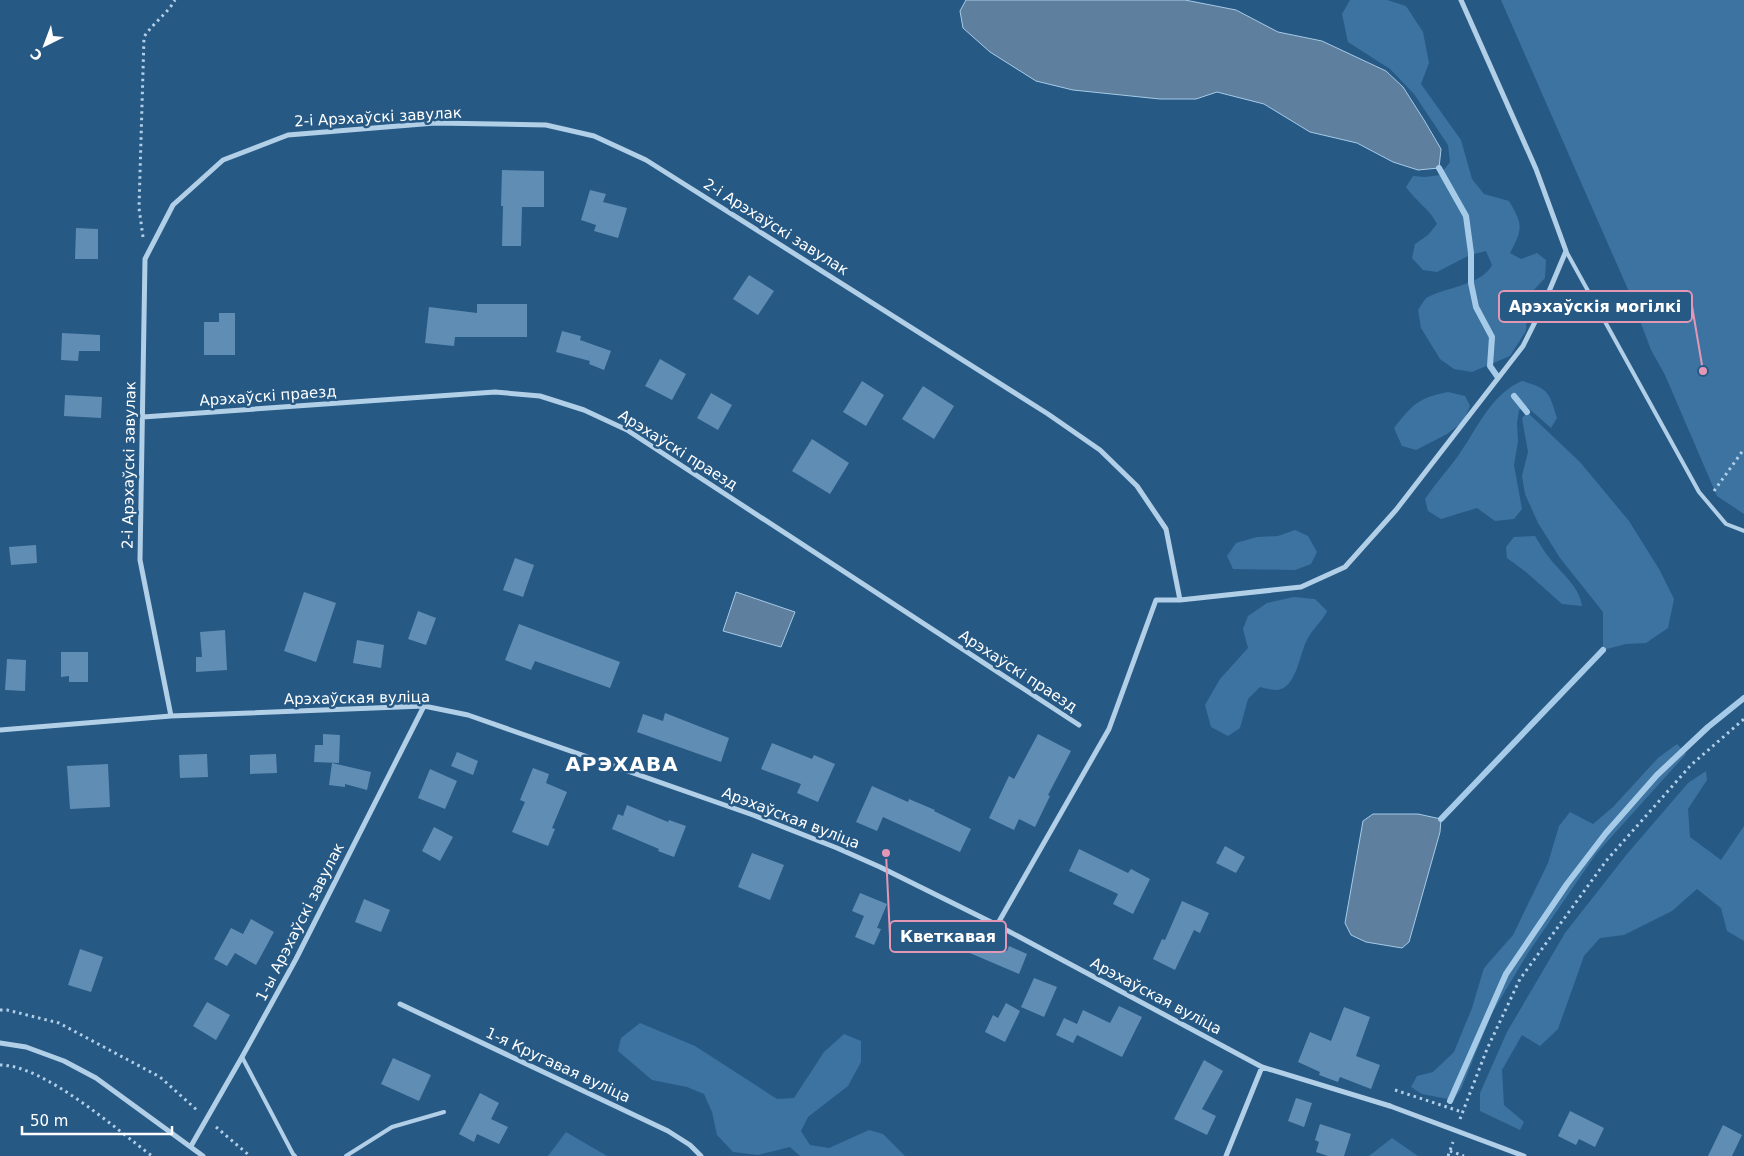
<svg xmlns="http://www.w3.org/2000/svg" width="1744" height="1156" viewBox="0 0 1744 1156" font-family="'DejaVu Sans',sans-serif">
	<rect width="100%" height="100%" fill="#275985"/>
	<!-- green -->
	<path fill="#3c73a1" d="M1350,0H1387L1406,6L1423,32L1429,63L1421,84L1461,140L1472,179L1484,194L1509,201C1523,225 1523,228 1510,253L1521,259L1537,253L1546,260L1545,278L1531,293L1527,312L1526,331L1510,356L1472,372L1454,369L1440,359L1421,328L1418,310C1421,306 1424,299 1428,297C1447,287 1482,285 1492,265L1486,251L1470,255L1437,272L1423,270L1412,258L1415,244L1428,235L1437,224C1429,208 1416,202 1406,187L1413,176L1425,177L1440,175L1450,162L1448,145L1414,94L1390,69L1348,42L1342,14Z
		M1501,0H1744V514L1717,496L1665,375L1651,350L1630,294Z
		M1522,381C1549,389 1549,392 1557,418L1551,428L1527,407L1519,410L1517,423L1518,441L1514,465L1522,509L1514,519L1495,521L1477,508L1441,519L1428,511L1425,499C1435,484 1447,471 1458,456C1477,429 1491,394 1522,381Z
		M1448,392L1465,396L1470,406L1463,422L1447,434L1416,450L1402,446L1394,428C1413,404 1418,398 1448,392Z
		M1527,412L1580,462L1629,521L1659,569L1674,599L1668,628L1646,643L1626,644L1603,650V612L1560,558L1538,523L1525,494L1522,476L1528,452L1522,418Z
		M1295,530L1308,536L1317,552L1311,564L1295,570L1233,569L1227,556L1236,543L1257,537L1278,536Z
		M1535,536C1540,544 1545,553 1551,560C1563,575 1579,586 1582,606L1562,604L1526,572L1507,558L1506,547L1514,537Z
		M1294,597L1315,599L1327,611C1322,622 1312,629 1307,640C1299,654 1297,689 1276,690C1271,690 1265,688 1260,687L1248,699L1240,728L1228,736L1211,727L1205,705L1220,679L1248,648L1243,629L1248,616L1267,603Z
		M1677,744L1686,754L1596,854L1528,953L1492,1013L1461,1089L1453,1100L1422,1094L1411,1087L1417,1076L1433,1072L1454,1052L1472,1008L1484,968L1513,935L1548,863L1559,826L1570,812L1593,824L1613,807L1658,758Z
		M1706,771L1707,780L1688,809L1690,837L1721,860L1744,826V941L1727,931L1721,908L1697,889L1672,911L1624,935L1600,938L1584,956L1558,1029L1540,1046L1522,1035L1502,1070L1504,1105L1524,1122L1520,1130L1480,1111V1093L1507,1032L1565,933L1627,854L1688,783Z
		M640,1023L695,1046L777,1099L794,1098L824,1052L844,1034L861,1041V1062L848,1086L808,1117L801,1131L810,1145L829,1148L869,1130L883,1134L905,1156H800L790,1147L758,1155L733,1152L717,1135L712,1112L704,1094L687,1087L652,1080L618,1051L621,1038Z
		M566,1132L607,1156H548Z
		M1392,1138L1418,1156H1369Z"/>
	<!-- water -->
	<path fill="#5e7f9e" stroke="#a6cbe8" d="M966,0H1185L1236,10L1278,32L1322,41L1386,71L1403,87L1424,120L1441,149L1439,168L1418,170L1393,162L1357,143L1310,132L1264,104L1217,92L1196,99H1160L1073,90L1036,81L990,52L963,28L960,11Z
		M736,592L795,612L781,647L723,631Z
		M1373,814H1418L1441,819L1440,832L1409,942L1402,948L1366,942L1351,935L1345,923L1363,821Z"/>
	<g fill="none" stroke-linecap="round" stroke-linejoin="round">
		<!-- stream -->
		<path stroke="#a6cbe8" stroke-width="6" d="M1439,168L1466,216L1471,253V283L1476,307L1492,337L1490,366L1497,376
			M1514,396L1527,412
			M1441,819L1603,650
			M1450,1101L1506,974L1567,884L1606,833L1657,775L1708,727L1744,698"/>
	</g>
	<!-- building -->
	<path fill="#608db4" d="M502,170L544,171V207H522L521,246H502L503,206H501Z
		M590,190L606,194L603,202L627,208L618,238L594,231L596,225L581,220Z
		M76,228L98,229V259H75Z
		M749,275L774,291L758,315L733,299Z
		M477,304H527V337H455L454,346L425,343L429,307L477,313Z
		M219,313H235V355H204V322H219Z
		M562,331L581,336L580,340L611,351L604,370L589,364L590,361L556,352Z
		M62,333L100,335V351H79L78,361L61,360Z
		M660,359L686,374L672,400L645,386Z
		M862,381L884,395L866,426L843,412Z
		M923,386L954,406L934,439L902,419Z
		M711,393L732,405L718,430L697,418Z
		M65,395L102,397L101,418L64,416Z
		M812,439L849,463L830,494L792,471Z
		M36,545L37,563L11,565L9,547Z
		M515,558L534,565L523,597L503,590Z
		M304,592L336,603L316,662L284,651Z
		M418,611L436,618L426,645L408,639Z
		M519,624L620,662L610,688L535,661L531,670L505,660Z
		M225,630L227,670L196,672V657H202L200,632Z
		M357,640L384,645L381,668L353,663Z
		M61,652H88V682H69V676L61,677Z
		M7,659L26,660L25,691L5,690Z
		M665,713L729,738L721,762L637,732L643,714L663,721Z
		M323,734L340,735L339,763L314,762L315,745H323Z
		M1038,734L1071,751L1048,795L1050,796L1035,827L1019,819L1014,830L989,818L1009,776L1014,779Z
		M772,743L812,759L814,755L835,764L818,802L797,793L801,784L761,769Z
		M457,752L478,761L473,775L451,766Z
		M207,754L208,777L180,778L179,755Z
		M276,754L277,773L250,774V755Z
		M332,763L371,772L367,790L345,784V787L329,785Z
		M108,764L110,807L70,809L67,766Z
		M533,768L549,774L546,783L567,792L552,828L555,829L548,846L512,832L525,802L520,800Z
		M430,769L457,781L445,809L418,798Z
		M872,786L908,802L909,799L935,810L934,811L971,829L960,852L883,817L877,831L856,822Z
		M627,805L668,822L669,820L686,826L674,857L658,851L659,849L612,829L618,814L623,816Z
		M434,827L453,837L440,861L422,851Z
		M1225,846L1245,857L1236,873L1216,863Z
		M1079,849L1128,873L1131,869L1150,879L1133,914L1113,904L1118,894L1069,871Z
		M752,853L784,865L770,900L738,887Z
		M860,893L887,904L877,928L881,929L874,945L855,937L864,916L852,911Z
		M364,899L390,910L381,932L355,922Z
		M1182,901L1209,913L1200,933L1194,930L1175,970L1153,959L1162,939L1165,940Z
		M251,919L274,932L256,965L235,953L227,966L214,959L231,928L243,934Z
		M972,935L1007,951L1009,946L1027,954L1019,974L965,951Z
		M80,949L103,957L91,992L68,985Z
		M1034,978L1057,987L1044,1017L1021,1007Z
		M207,1002L230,1015L216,1040L193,1026Z
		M1006,1003L1020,1011L1005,1042L985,1032L993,1015L998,1018Z
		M1119,1006L1142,1017L1122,1057L1077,1035L1073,1043L1056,1035L1064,1018L1077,1024L1083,1010L1110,1023Z
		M1344,1007L1370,1017L1356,1056L1380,1065L1371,1089L1340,1077L1338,1082L1319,1075L1320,1072L1298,1062L1310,1032L1331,1041Z
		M393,1058L431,1075L419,1101L381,1084Z
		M1204,1060L1223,1071L1202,1109L1216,1116L1207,1135L1174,1119Z
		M480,1093L499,1103L491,1119L508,1127L499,1144L477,1134L474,1142L459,1134Z
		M1296,1098L1312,1103L1304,1127L1288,1121Z
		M1570,1111L1604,1128L1595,1147L1579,1139L1576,1145L1558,1136Z
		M1320,1124L1351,1134L1344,1156H1328L1316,1152L1319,1142L1315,1140Z
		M1723,1125L1742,1135L1732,1156H1708Z"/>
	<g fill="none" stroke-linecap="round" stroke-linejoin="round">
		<!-- path -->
		<path stroke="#b2cfe8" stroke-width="3" stroke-dasharray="2.5 4" stroke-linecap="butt" d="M143,237L139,208L144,37C153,23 167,14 175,0
			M1714,491L1744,449
			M0,1010H7L59,1023L160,1077L198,1111
			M0,1065C44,1065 116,1129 152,1156
			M1395,1090L1462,1112
			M1460,1119L1487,1049L1520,979L1606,861L1691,765L1744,719
			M216,1127L250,1156
			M1450,1151L1464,1156
			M1448,1156L1453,1142"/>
		<!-- service -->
		<path stroke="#b2cfe8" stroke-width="4" d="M1566,251L1699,492L1726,524L1744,531
			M242,1057L293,1154L295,1156
			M346,1156L392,1127L444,1112"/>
		<!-- minor -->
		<path stroke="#b2cfe8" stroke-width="5" d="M143,417L495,392L540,396L584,410L627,430L1079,725
			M171,716L140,560L145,259L173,205L223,160L288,135L435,123L546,125L594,136L646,160L1048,414L1100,450L1137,486L1166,529L1180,600
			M0,730L171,716L424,706L468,715L753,815L837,848L880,867L997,925L1262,1067L1390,1106
			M997,925L1109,729L1156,600H1180L1301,587L1345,567L1396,510L1523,346L1542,308L1566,251L1536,169L1461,0
			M400,1004L668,1131L690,1145L701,1156
			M0,1043L26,1047L64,1061L96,1078L203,1156
			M191,1146L242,1057L296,959L424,706
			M1226,1156L1262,1067"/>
		<!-- minor-bridge -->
		<path stroke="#b2cfe8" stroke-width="5" d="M1390,1106L1524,1156"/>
	</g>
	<g text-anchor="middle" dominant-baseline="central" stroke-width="5" stroke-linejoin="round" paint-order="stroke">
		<!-- street labels -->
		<g font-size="15" fill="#fff" stroke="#275985">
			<text transform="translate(378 117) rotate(-3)">2-і Арэхаўскі завулак</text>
			<text transform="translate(776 227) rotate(32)">2-і Арэхаўскі завулак</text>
			<text transform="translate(268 396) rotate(-4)">Арэхаўскі праезд</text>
			<text transform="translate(678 450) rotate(32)">Арэхаўскі праезд</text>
			<text transform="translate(129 465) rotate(-89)">2-і Арэхаўскі завулак</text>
			<text transform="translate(1018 671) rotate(33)">Арэхаўскі праезд</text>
			<text transform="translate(357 698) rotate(-1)">Арэхаўская вуліца</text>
			<text transform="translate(791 818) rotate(21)">Арэхаўская вуліца</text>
			<text transform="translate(300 922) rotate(-63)">1-ы Арэхаўскі завулак</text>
			<text transform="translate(1156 996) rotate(28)">Арэхаўская вуліца</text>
			<text transform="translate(558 1065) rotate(25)">1-я Кругавая вуліца</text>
		</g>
		<!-- district labels -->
		<g font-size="20" font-weight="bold" letter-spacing="1" fill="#fff" stroke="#275985">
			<text x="622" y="764">АРЭХАВА</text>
		</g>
	</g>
	<!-- callouts -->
	<path fill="none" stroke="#e497b5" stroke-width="2" d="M1703 371L1692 306M886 853L890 937"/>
	<g fill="#e497b5" stroke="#275985" stroke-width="2">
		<circle cx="1703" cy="371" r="5"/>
		<circle cx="886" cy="853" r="5"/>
	</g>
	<g fill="#275985" stroke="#e497b5" stroke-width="2">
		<rect x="1499" y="291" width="193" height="31" rx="5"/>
		<rect x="890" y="921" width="116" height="31" rx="5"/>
	</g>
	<g font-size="16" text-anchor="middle" font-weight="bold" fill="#fff">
		<text x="1595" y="312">Арэхаўскія могілкі</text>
		<text x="948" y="942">Кветкавая</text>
	</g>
	<!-- north arrow -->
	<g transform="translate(45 45) rotate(222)" stroke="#275985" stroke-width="4" paint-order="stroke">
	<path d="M0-4L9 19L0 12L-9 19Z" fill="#ffffff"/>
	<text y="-8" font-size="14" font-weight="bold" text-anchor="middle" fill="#ffffff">С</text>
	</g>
	<!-- scale -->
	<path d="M22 1126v8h150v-8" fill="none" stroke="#ffffff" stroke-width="2.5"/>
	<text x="30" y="1126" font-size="15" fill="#ffffff" stroke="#275985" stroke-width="4" paint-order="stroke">50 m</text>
</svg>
